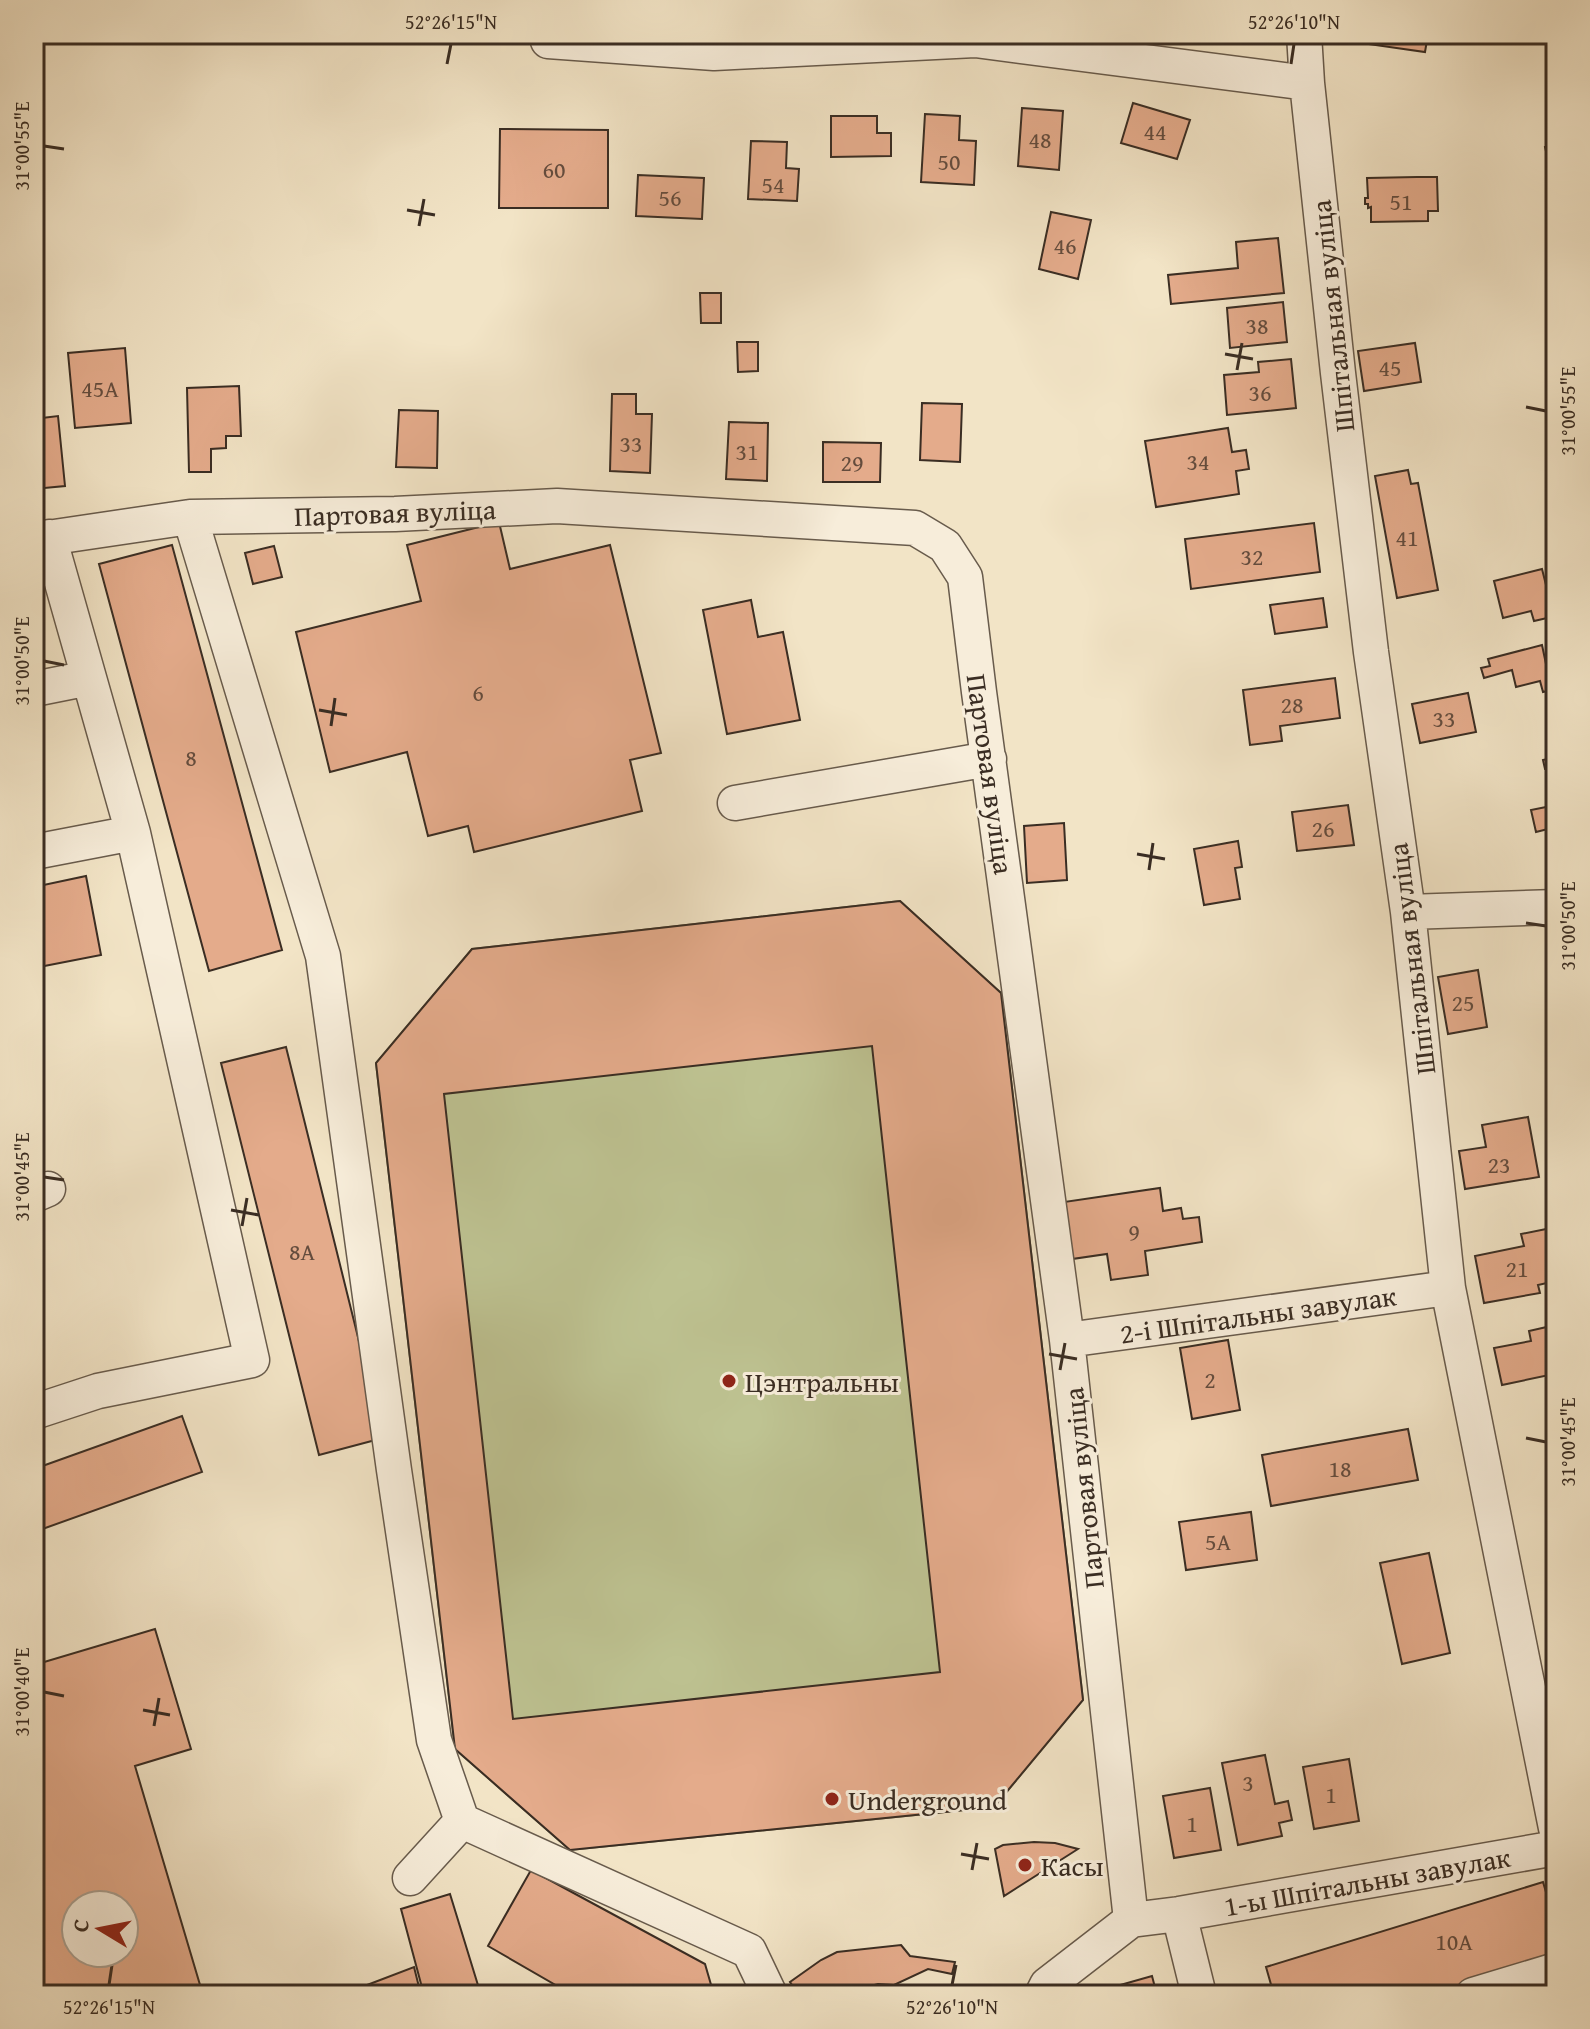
<svg xmlns="http://www.w3.org/2000/svg" width="1590" height="2029" viewBox="0 0 1590 2029" font-family="'Gentium Book Plus',serif">
	<rect width="100%" height="100%" fill="#f2e4c6"/>
	<filter id="stains"><feTurbulence type="fractalNoise" baseFrequency=".0025" numOctaves="4"/><feColorMatrix values="0 0 0 0 .2 0 0 0 0 .09 0 0 0 0 .02 0 0 0 .5 -.17"/></filter>
	<radialGradient id="worn" r=".72"><stop offset=".6" stop-color="#630" stop-opacity="0"/><stop offset="1" stop-color="#630" stop-opacity=".3"/></radialGradient>
	<!-- green -->
	<path fill="#bec392" stroke="#7c785a" stroke-width="2" d="M900,901L1001,993L1083,1700L994,1807L570,1850L455,1749L376,1063L472,949Z"/>
	<!-- building -->
	<path fill="#e4ab8b" stroke="#3a2d23" stroke-width="2" fill-rule="evenodd" d="M1369,34H1428L1425,52L1368,44Z
		M1133,103L1190,120L1177,159L1121,143Z
		M1022,108L1063,111L1059,170L1018,166Z
		M925,114L960,116L959,140L976,141L974,185L921,182Z
		M831,116H877V133H891V156L831,157Z
		M500,129L608,130V208H499Z
		M751,141L787,142L786,168L799,169L797,201L748,199Z
		M1556,144V190L1555,191L1545,147Z
		M638,175L704,178L702,219L636,216Z
		M1417,177H1437L1438,211H1428V221L1371,222V207L1368,208V204H1365V198H1368L1367,178Z
		M1051,212L1091,220L1078,279L1039,269Z
		M1278,238L1284,293L1171,304L1168,275L1238,268L1236,242Z
		M700,293H721V323H701Z
		M1283,302L1287,342L1230,348L1227,308Z
		M737,342H758V371L738,372Z
		M1415,343L1421,382L1364,391L1358,351Z
		M125,348L131,423L75,428L68,353Z
		M1291,359L1296,408L1227,415L1224,375L1259,372L1258,362Z
		M239,386L241,436H226V448L211,449V472H189L187,388Z
		M612,394H636V414H652L650,473L610,471Z
		M922,403L962,404L960,462L920,460Z
		M399,410L438,411L437,468L396,467Z
		M58,416L65,486L34,489V419Z
		M729,422L768,423L767,481L726,479Z
		M1228,428L1232,452L1246,450L1249,469L1236,471L1239,494L1156,507L1145,441Z
		M823,442L881,443L880,482H823Z
		M1408,470L1411,484L1418,483L1438,590L1397,598L1375,476Z
		M499,522L510,569L610,545L661,753L630,760L642,811L474,852L468,826L428,836L407,752L330,772L296,632L421,601L407,545Z
		M1314,523L1320,572L1191,589L1185,539Z
		M172,545L282,950L209,971L99,564Z
		M274,546L282,577L253,584L245,553Z
		M1542,569L1549,597L1556,596V616L1534,621L1531,611L1503,618L1494,581Z
		M1323,598L1327,627L1275,634L1270,605Z
		M751,600L758,637L783,632L800,720L727,734L703,610Z
		M1542,645L1546,664L1556,661V689L1543,692L1540,681L1516,687L1512,670L1484,678L1481,668L1490,666L1488,659Z
		M1335,678L1340,718L1280,726L1282,741L1250,745L1243,690Z
		M1468,693L1476,732L1420,743L1412,704Z
		M1556,738V781L1555,782L1552,768L1545,769L1543,760L1552,758L1548,741Z
		M1348,805L1354,845L1297,851L1292,812Z
		M1556,805V827L1536,832L1531,810Z
		M1064,823L1067,880L1027,883L1024,826Z
		M1238,841L1242,867L1235,868L1240,899L1204,905L1194,849Z
		M86,876L101,955L34,968V887Z
		M900,901L1001,993L1083,1700L994,1807L570,1850L455,1749L376,1063L472,949ZM872,1046L940,1672L513,1719L444,1094Z
		M1478,970L1487,1027L1448,1034L1438,977Z
		M286,1047L383,1438L319,1455L221,1063Z
		M1528,1117L1539,1177L1465,1189L1459,1151L1486,1147L1482,1125Z
		M1160,1188L1163,1211L1181,1208L1183,1219L1199,1217L1202,1242L1145,1251L1148,1275L1111,1280L1107,1254L1072,1259L1064,1202Z
		M1556,1227V1281L1538,1285L1540,1293L1484,1303L1475,1256L1524,1246L1521,1234Z
		M1551,1326L1555,1347L1548,1348L1554,1374L1502,1385L1494,1348L1531,1341L1529,1331Z
		M1228,1340L1240,1410L1192,1419L1180,1348Z
		M182,1416L202,1472L34,1532V1469Z
		M1408,1429L1418,1480L1271,1506L1262,1455Z
		M1251,1512L1257,1560L1186,1570L1179,1522Z
		M1429,1553L1450,1653L1402,1664L1380,1563Z
		M155,1629L191,1749L135,1766L203,1995H34V1665ZM76,1905H124V1953H76Z
		M1265,1755L1275,1804L1288,1801L1292,1820L1279,1823L1282,1836L1238,1845L1222,1763Z
		M1349,1759L1359,1821L1314,1829L1303,1767Z
		M1210,1788L1221,1850L1174,1858L1163,1796Z
		M1034,1842L1055,1843L1078,1849L1004,1896L995,1849L1003,1845Z
		M531,1870L705,1964L714,1995H573L488,1946Z
		M1543,1882L1556,1926V1956L1429,1995H1274L1266,1967Z
		M450,1894L481,1995H424L401,1909Z
		M901,1945L910,1956L955,1962L952,1974L928,1969L894,1985L878,1984L836,1995H799L790,1982L821,1960L837,1952Z
		M414,1967L421,1995H355L354,1990Z
		M1152,1976L1157,1995H1085Z"/>
	<g fill="none" stroke-linecap="round" stroke-linejoin="round">
		<defs>
			<path id="minor" d="M1304,34L1307,83L1338,373L1371,652L1408,912L1448,1288L1556,1828
				M548,41L714,53L975,40L1307,83
				M190,517L323,956L394,1470L434,1740L462,1821L749,1951L770,1995
				M34,540L190,517L395,514L557,506L915,528L945,546L965,577L979,692L1067,1340L1131,1920
				M34,689L89,678
				M735,803L989,759
				M34,852L133,833
				M1408,912L1556,907
				M34,1195L48,1189
				M1067,1340L1448,1288
				M34,1412L98,1391L252,1360L133,833L49,537
				M410,1878L462,1821
				M1179,1914L1199,1995
				M1131,1920L1179,1914L1556,1848
				M1042,1995L1047,1985L1131,1920
				M1473,1995L1556,1970"/>
		</defs>
		<!-- minor casing -->
		<use href="#minor" stroke="#685b4c" stroke-width="37"/>
		<!-- minor -->
		<use href="#minor" stroke="#f7edda" stroke-width="34"/>
	</g>
	<!-- ticks -->
	<path fill="none" stroke="#3a2d23" stroke-width="3" d="M447,64L451,44M1291,64L1294,44M44,146L64,149M407,210L435,215M419,226L424,199M1225,354L1253,359M1237,370L1242,343M1526,407L1546,411M44,661L64,665M319,710L347,715M331,726L335,698M1137,854L1165,859M1149,870L1153,843M1526,923L1546,926M44,1177L64,1180M231,1210L259,1215M242,1226L247,1198M1049,1354L1077,1359M1060,1370L1065,1343M1526,1438L1546,1442M44,1692L64,1696M143,1710L170,1715M154,1726L159,1698M961,1854L989,1859M972,1870L977,1843M109,1985L112,1965M952,1985L956,1965"/>
	<!-- markers -->
	<g fill="#8f2418" stroke="#f7edda" stroke-width="3">
		<circle cx="729" cy="1381" r="8"/>
		<circle cx="832" cy="1799" r="8"/>
		<circle cx="1025" cy="1865" r="8"/>
	</g>
	<g text-anchor="middle" dominant-baseline="central" stroke-width="6" stroke-linejoin="round" paint-order="stroke">
		<!-- number labels -->
		<g font-size="24" fill="#644c3d">
			<text x="1155" y="131">44</text>
			<text x="1040" y="139">48</text>
			<text x="949" y="161">50</text>
			<text x="554" y="169">60</text>
			<text x="773" y="184">54</text>
			<text x="670" y="197">56</text>
			<text x="1401" y="201">51</text>
			<text x="1065" y="245">46</text>
			<text x="1257" y="325">38</text>
			<text x="1390" y="367">45</text>
			<text x="100" y="388">45А</text>
			<text x="1260" y="392">36</text>
			<text x="631" y="443">33</text>
			<text x="747" y="451">31</text>
			<text x="1198" y="461">34</text>
			<text x="852" y="462">29</text>
			<text x="1407" y="537">41</text>
			<text x="1252" y="556">32</text>
			<text x="478" y="692">6</text>
			<text x="1292" y="704">28</text>
			<text x="1444" y="718">33</text>
			<text x="191" y="757">8</text>
			<text x="1323" y="828">26</text>
			<text x="1463" y="1002">25</text>
			<text x="1499" y="1164">23</text>
			<text x="1134" y="1231">9</text>
			<text x="302" y="1251">8А</text>
			<text x="1517" y="1268">21</text>
			<text x="1210" y="1379">2</text>
			<text x="1340" y="1468">18</text>
			<text x="1218" y="1541">5А</text>
			<text x="1248" y="1782">3</text>
			<text x="1331" y="1794">1</text>
			<text x="1192" y="1823">1</text>
			<text x="1454" y="1941">10А</text>
		</g>
		<!-- street labels -->
		<g font-size="28" fill="#3a2d23" stroke="#f7edda">
			<text transform="translate(1332 316) rotate(-96)">Шпітальная вуліца</text>
			<text transform="translate(395 512) rotate(-2)">Партовая вуліца</text>
			<text transform="translate(991 774) rotate(82)">Партовая вуліца</text>
			<text transform="translate(1411 959) rotate(-97)">Шпітальная вуліца</text>
			<text transform="translate(1258 1314) rotate(-8)">2-і Шпітальны завулак</text>
			<text transform="translate(1083 1488) rotate(-96)">Партовая вуліца</text>
			<text transform="translate(1367 1881) rotate(-10)">1-ы Шпітальны завулак</text>
		</g>
		<!-- poi labels -->
		<g font-size="28" fill="#3a2d23" stroke="#f7edda" text-anchor="start">
			<text x="745" y="1381">Цэнтральны</text>
			<text x="848" y="1799">Underground</text>
			<text x="1041" y="1865">Касы</text>
		</g>
	</g>
	<!-- margin -->
	<rect width="1590" height="2029" fill="none" stroke="#f2e4c6" stroke-width="88"/>
	<!-- north arrow -->
	<g transform="translate(100 1929) rotate(280)"><circle r="38" fill="#f7edda" stroke="#aba091" stroke-width="2"/>
	<path d="M0-6L14 30L0 20L-14 30Z" fill="#8f2418"/>
	<text y="-12" font-size="22" font-weight="bold" text-anchor="middle" fill="#3a2d23">С</text>
	</g>
	<rect x="44" y="44" width="1502" height="1941" fill="none" stroke="#3a2d23" stroke-width="3"/>
	<g font-size="20" text-anchor="middle" fill="#3a2d23">
		<text x="451" y="29">52°26'15"N</text>
		<text x="1294" y="29">52°26'10"N</text>
		<text transform="translate(22 146) rotate(-90)" y="7">31°00'55"E</text>
		<text transform="translate(1568 411) rotate(-90)" y="7">31°00'55"E</text>
		<text transform="translate(22 661) rotate(-90)" y="7">31°00'50"E</text>
		<text transform="translate(1568 926) rotate(-90)" y="7">31°00'50"E</text>
		<text transform="translate(22 1177) rotate(-90)" y="7">31°00'45"E</text>
		<text transform="translate(1568 1442) rotate(-90)" y="7">31°00'45"E</text>
		<text transform="translate(22 1692) rotate(-90)" y="7">31°00'40"E</text>
		<text x="109" y="2014">52°26'15"N</text>
		<text x="952" y="2014">52°26'10"N</text>
	</g>
	<rect width="100%" height="100%" filter="url(#stains)"/>
	<rect width="100%" height="100%" fill="url(#worn)"/>
</svg>
